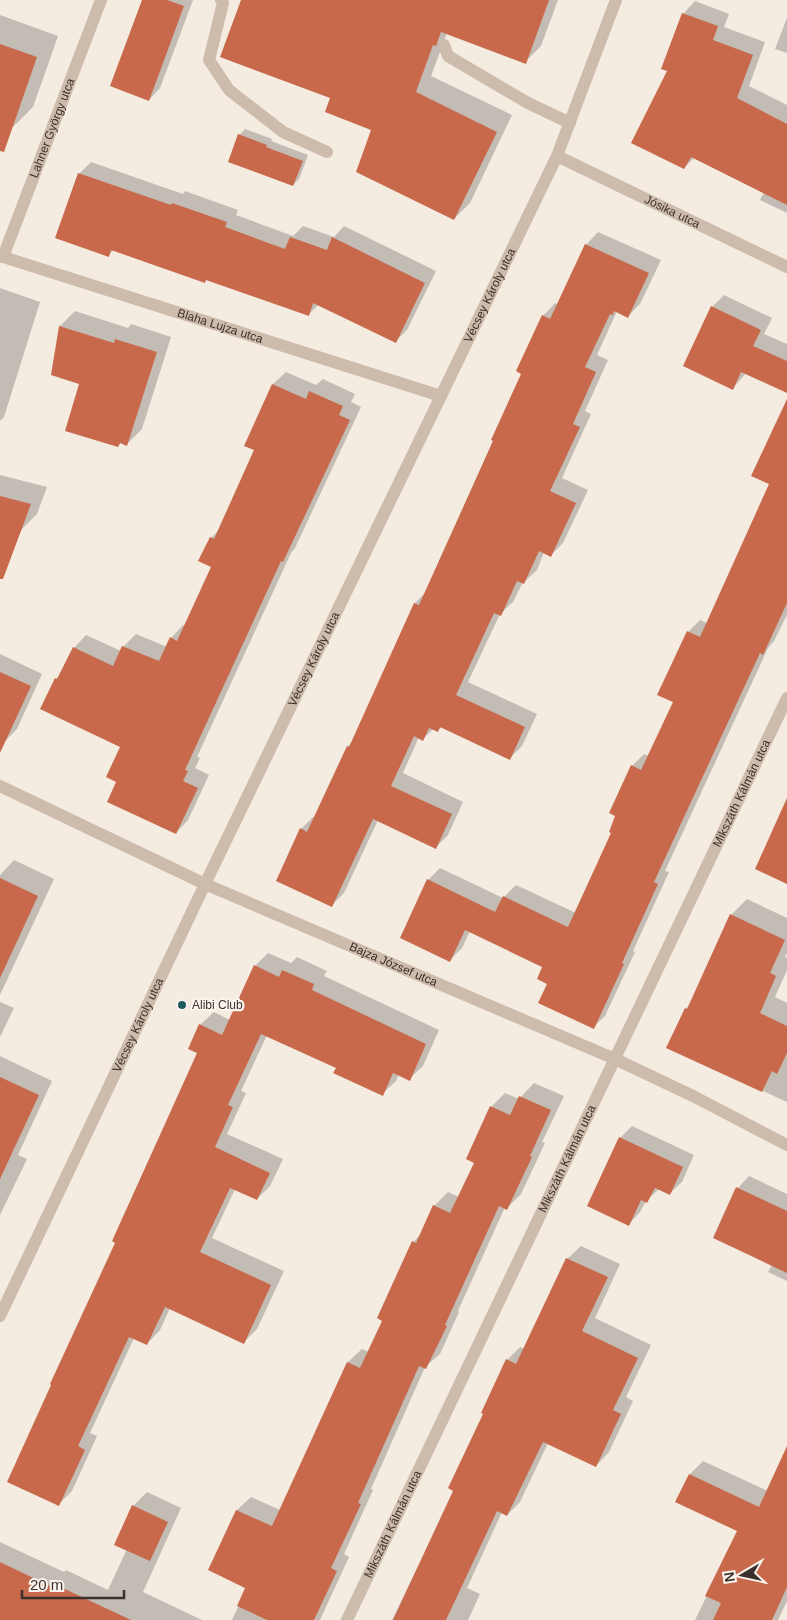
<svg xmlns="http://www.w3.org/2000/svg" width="787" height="1620" viewBox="0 0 787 1620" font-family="Helvetica,sans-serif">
	<rect width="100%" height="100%" fill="#f4ebe1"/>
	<!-- shadow -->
	<path fill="#0003" d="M143,0H193L160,88L149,100Z
		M246,0H558L541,46L525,62L447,33L431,76L512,115L470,203L454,219L373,129L331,98Z
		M695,1L729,14L724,27L765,42L749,86L787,105V213L760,200L764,192L694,158L684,168L669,70L683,14Z
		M0,15L58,36L33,107L12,128L0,124Z
		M787,18V53L775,49Z
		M245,129L272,139L271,141L308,155L299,179L293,185L239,135Z
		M91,162L183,194L185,191L238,210L236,215L293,236L303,226L334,237L344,226L436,271L407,330L395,342L318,305L308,315L207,279L205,281L114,250L108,255L79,174Z
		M598,232L661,260L640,304L628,316L617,311L597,355L608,360L585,411L591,414L562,478L588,490L563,543L551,555L544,552L537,570L524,582H523L513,602L500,614L468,682L537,714L522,746L510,758L442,727L438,730L434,728L423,739L419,737L403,773L463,802L448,835L436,847L378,820L344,893L332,905L301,829L313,817H315L348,746L353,741L415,603L426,592L523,373L543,316L555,303L558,305L586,245Z
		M0,288L40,302L4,417L0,421Z
		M724,295L772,318L764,334L787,344V392L746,373L733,388L712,307Z
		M75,311L128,328L131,324L171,337L142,429L127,444L121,442L118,446L81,384L60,326Z
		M286,372L316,385L323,379L355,394L351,402L361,407L295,548L291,553L197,757L200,758L195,768L209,775L188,820L176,833L117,781L122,746L56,679L62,673L74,648L86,635L121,651L123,647L136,634L167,647L171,638L183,625L185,626L213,567L211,538L220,529L256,450L245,445L273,384Z
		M787,402V615L774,641L768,648L665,871L669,872L633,951L635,952L605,1016L593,1027L549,983L544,966L470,931L462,948L450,960L428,880L440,868L503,898L516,885L576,913L613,832L632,766L644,754L649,756L674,701L688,632L700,620L707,623L770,484Z
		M0,475L47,487L37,514L20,531L0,525Z
		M0,654L42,674L17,729L5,741L0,739Z
		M14,860L54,879L0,995V875Z
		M747,899L787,918V953L785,957L787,958V970L775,997L787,1003V1102L668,1047L686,1009L690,1005L731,915Z
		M268,953L291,963L297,957L327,971L324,976L439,1030L423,1066L409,1079L399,1074L396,1081L382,1094L337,1068L267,1035L241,1091L246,1093L227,1134L283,1159L270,1186L257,1199L235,1189L212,1238L284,1271L257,1329L243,1343L170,1308L160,1330L147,1344L134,1338L90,1433L97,1436L72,1491L58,1505L117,1242L199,1052L200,1025L214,1012L230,1020L255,966Z
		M0,1002L14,1008L0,1037Z
		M0,1056L52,1081L18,1155L27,1159L0,1215Z
		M534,1083L564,1096L542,1142L545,1143L521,1194L507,1208L505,1207L458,1311L459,1312L440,1354L425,1367L371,1489L373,1490L344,1554L349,1557L320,1620H232L247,1587L210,1570L237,1510L251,1497L280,1510L348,1362L362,1349L369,1352L383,1320L413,1242L423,1232L434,1206L448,1192L459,1197L476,1162L491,1107L505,1093L519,1099Z
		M632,1126L694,1155L682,1182L670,1193L659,1189L646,1201L640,1212L629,1224L589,1205L620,1138Z
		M749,1176L787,1194V1281L768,1272L772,1265L738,1188Z
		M581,1246L620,1264L595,1318L651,1345L626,1397L633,1401L609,1452L596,1466L548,1443L520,1502L507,1515L502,1512L467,1588L480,1594L468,1620H392L455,1490L507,1360L520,1347L525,1349L567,1259Z
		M787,1449V1601L778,1620H695L739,1530L690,1474L703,1461L768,1491Z
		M147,1492L181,1508L143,1592L202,1620H0V1542L64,1572L66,1570L108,1590L127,1549L133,1506Z"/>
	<!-- building -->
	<path fill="#c8694b" d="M142,0H167L184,6L149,101L110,86Z
		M241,0H549L526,64L441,32L436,46L433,45L416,92L497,132L454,220L356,172L371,130L325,112L330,98L220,57Z
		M682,13L718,26L713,40L753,55L737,98L787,124V205L691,157L684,169L631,143L667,71L661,69Z
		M0,44L37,57L4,152L0,151Z
		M238,134L267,145L266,147L303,161L293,186L228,162Z
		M78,173L171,205L172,203L227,222L225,227L285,249L290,237L327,250L332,237L425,283L396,343L313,303L309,316L206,280L205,283L111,250L109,257L55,238Z
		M585,244L649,273L628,318L614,311L613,315L610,314L585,367L596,372L573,424L580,427L550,491L576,503L551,557L539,551L524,584L517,581L501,616L494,613L456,695L525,727L510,760L440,727L438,732L429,728L423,741L414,736L391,786L452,814L436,849L373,819L332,907L276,881L300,828L307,832L347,746L349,747L414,603L419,605L493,441L491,440L521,374L516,371L542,315L550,319Z
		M711,306L761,330L753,346L787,361V393L741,372L733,390L683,366Z
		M59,326L114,343L115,339L157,352L127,446L120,443L118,447L65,431L79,384L51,375Z
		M272,384L306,399L309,391L343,406L339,415L350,420L283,562L281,561L185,770L188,771L183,781L198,788L176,834L107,802L116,782L106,777L120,747L40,709L55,678L57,679L73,647L113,666L122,646L159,661L170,637L177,641L211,567L198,561L210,537L214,539L254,450L244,446Z
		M787,399V603L763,655L760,653L654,882L658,884L622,963L624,964L594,1029L538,1003L547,984L537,979L542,967L465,930L450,962L400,938L427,879L495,912L503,896L568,927L611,833L609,832L615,816L609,813L631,765L641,770L673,702L657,695L687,631L700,637L769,484L751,476Z
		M0,496L31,504L3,579H0Z
		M0,672L31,686L0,753Z
		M787,798V884L755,869Z
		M0,878L38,896L0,978Z
		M730,914L785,940L770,973L776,976L760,1013L787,1026V1053L777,1074L772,1071L762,1092L666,1048L685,1008L687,1009Z
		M254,965L279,977L282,970L314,984L312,990L426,1044L410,1081L393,1073L383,1096L333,1073L336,1068L261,1034L228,1105L233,1107L215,1147L270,1173L257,1200L230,1188L200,1252L271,1285L244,1344L165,1307L147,1345L129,1337L78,1446L85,1450L59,1506L7,1482L51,1385L50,1384L115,1243L112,1241L197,1053L188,1049L199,1024L222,1035Z
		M0,1077L39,1095L0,1179Z
		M519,1096L551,1110L530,1156L532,1157L507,1210L499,1206L445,1325L447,1326L426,1369L419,1366L358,1503L361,1504L331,1568L337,1571L314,1620H267L237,1606L245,1588L208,1570L236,1510L272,1526L347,1362L360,1368L382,1321L377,1318L412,1241L416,1243L433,1205L450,1213L474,1163L466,1159L490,1106L510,1115Z
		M619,1137L683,1167L670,1195L655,1188L647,1203L641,1200L629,1226L587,1206Z
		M736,1187L787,1211V1273L713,1238Z
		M566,1258L608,1277L582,1331L638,1358L613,1410L621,1414L596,1467L543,1442L507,1516L497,1511L446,1620H393L453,1491L448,1488L483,1414L481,1413L506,1359L516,1364Z
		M787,1446V1587L772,1620H713L721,1603L705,1596L737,1531L675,1502L689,1474L759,1507Z
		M132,1505L168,1522L150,1561L114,1545Z
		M0,1562L50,1586L52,1583L131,1620H0Z"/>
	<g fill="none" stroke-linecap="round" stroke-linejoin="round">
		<!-- lane -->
		<path stroke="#cdbbac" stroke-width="12" d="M221,0L223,3L209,60L229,90L283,132L327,152
			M444,45L448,56L528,103L570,123"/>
		<!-- street -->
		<g stroke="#cdbbac" stroke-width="12">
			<path id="s1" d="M557,156L787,267"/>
			<path id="s2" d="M0,256L441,396"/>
			<path id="s3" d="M3,257L101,0"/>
			<path id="s4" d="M0,786L205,884L615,1059L693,1096L787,1145"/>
			<path id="s5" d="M0,1316L205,884L557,156L616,0"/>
			<path id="s6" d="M347,1620L787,698"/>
		</g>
	</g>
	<!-- markers -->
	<circle fill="#1f5a5e" stroke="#fbf5ee" stroke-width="2" cx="182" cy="1005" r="5"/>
	<g text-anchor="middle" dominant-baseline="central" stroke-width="4.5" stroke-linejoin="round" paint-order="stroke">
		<!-- street labels -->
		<g font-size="12" fill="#3b302b" stroke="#fbf5ee">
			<text stroke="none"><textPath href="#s3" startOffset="138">Lahner György utca</textPath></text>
			<text stroke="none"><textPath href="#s1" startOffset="128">Jósika utca</textPath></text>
			<text stroke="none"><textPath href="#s5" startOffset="1132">Vécsey Károly utca</textPath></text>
			<text stroke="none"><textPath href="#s2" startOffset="231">Blaha Lujza utca</textPath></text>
			<text stroke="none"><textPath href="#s5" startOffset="728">Vécsey Károly utca</textPath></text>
			<text stroke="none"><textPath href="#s6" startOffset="916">Mikszáth Kálmán utca</textPath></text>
			<text stroke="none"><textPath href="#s4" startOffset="432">Bajza József utca</textPath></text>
			<text stroke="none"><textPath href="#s5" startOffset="322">Vécsey Károly utca</textPath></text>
			<text stroke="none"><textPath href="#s6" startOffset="511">Mikszáth Kálmán utca</textPath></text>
			<text stroke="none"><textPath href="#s6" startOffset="106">Mikszáth Kálmán utca</textPath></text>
		</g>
		<!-- poi labels -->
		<g font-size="12" fill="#3b302b" stroke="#fbf5ee" text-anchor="start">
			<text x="192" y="1005">Alibi Club</text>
		</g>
	</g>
	<!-- north arrow -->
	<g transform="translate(742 1575) rotate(261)" stroke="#fbf5ee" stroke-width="4" paint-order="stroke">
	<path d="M0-4L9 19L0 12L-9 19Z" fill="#3b302b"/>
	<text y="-8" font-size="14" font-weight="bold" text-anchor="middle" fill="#3b302b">N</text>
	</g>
	<!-- scale -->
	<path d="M22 1590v8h102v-8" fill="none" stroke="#3b302b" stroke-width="2.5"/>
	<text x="30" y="1590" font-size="15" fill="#3b302b" stroke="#fbf5ee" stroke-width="4" paint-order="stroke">20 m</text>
</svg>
